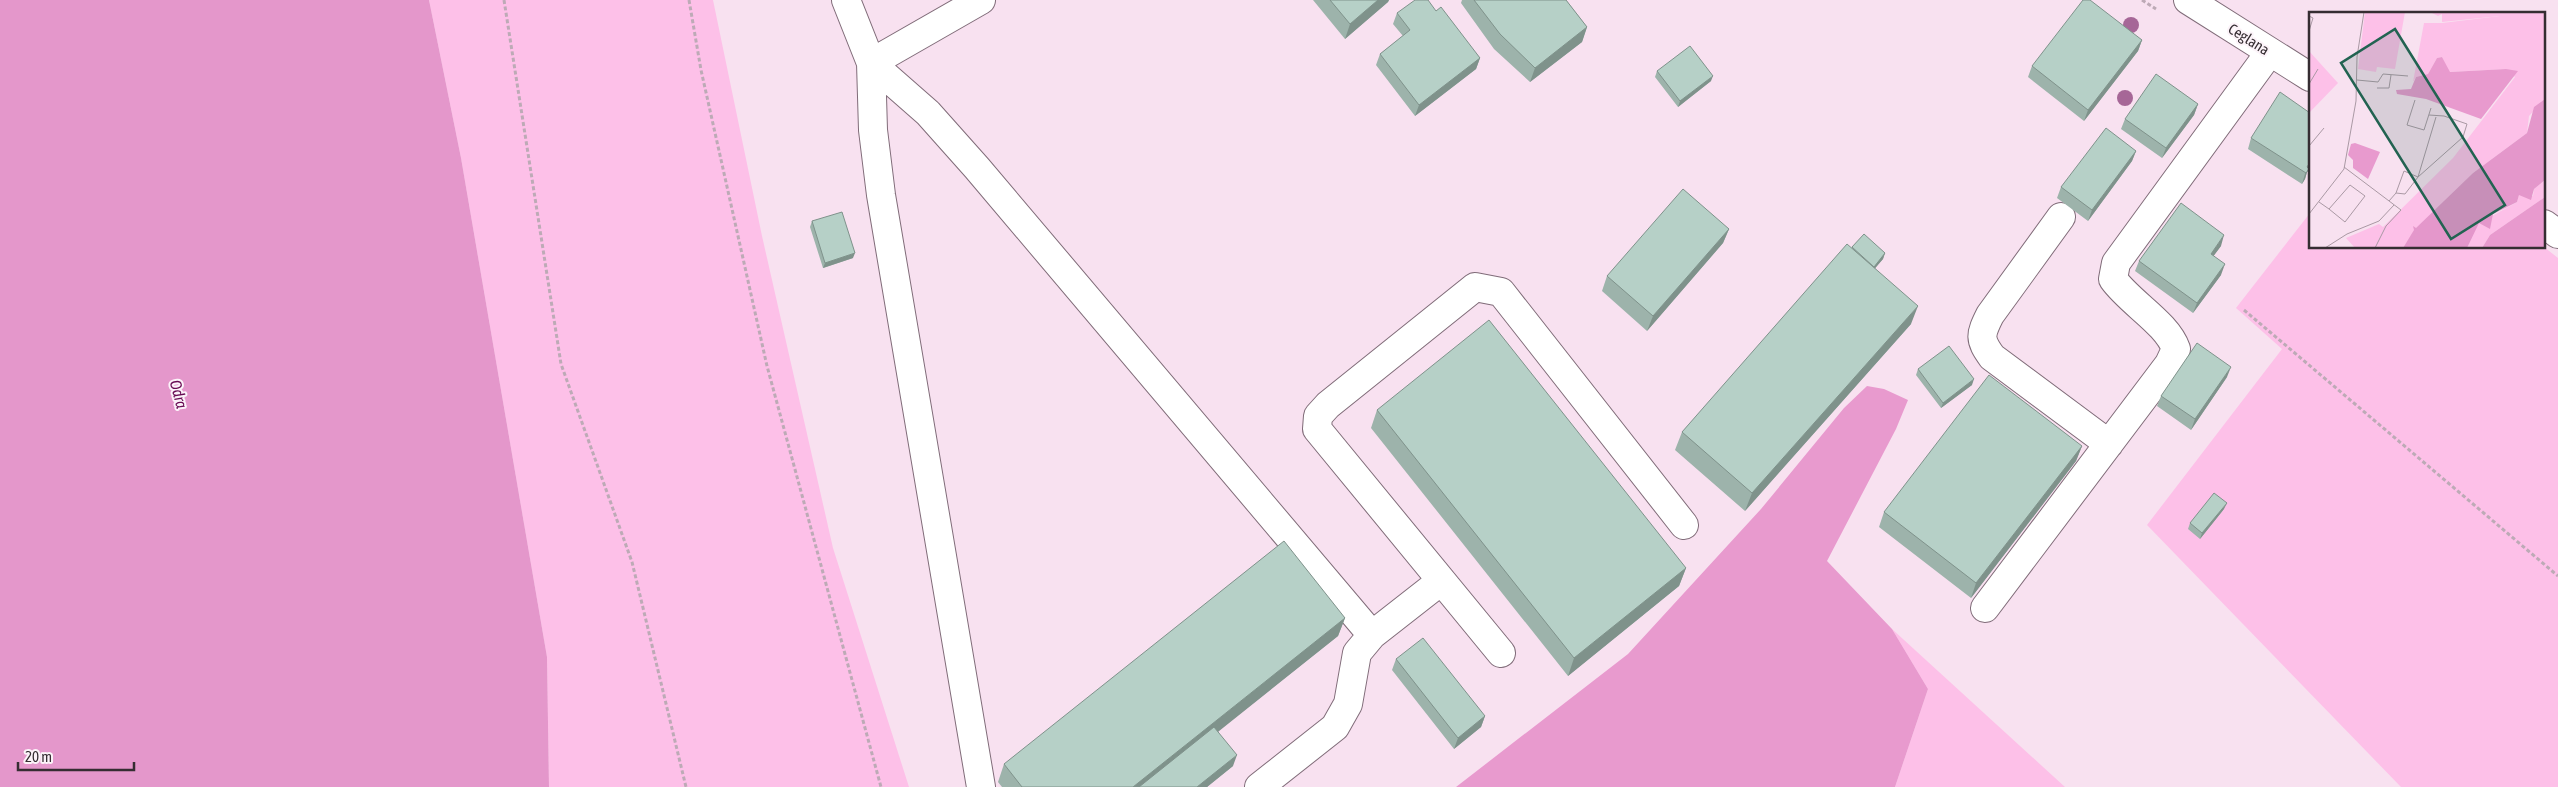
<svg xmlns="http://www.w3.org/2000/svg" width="2558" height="787" viewBox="0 0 2558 787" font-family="'Asap Condensed',sans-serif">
	<rect width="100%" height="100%" fill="#f8e1f0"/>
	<!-- green -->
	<path fill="#fdc0e8" d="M429,0H713L762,236L833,548L909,787H549L547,657L461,158Z
		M2310,213V248L2544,247L2558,258V787H2401L2147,525L2282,349L2236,308Z
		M1892,629L2065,787H1895L1928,689Z"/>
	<!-- forest -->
	<path fill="#e89ace" d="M1867,386L1884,389L1908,400L1896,429L1827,561L1892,629L1928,689L1895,787H1456L1628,654L1761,509L1844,408Z"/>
	<!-- water -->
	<path fill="#e497cb" d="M0,0H429L461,158L547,657L549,787H0Z"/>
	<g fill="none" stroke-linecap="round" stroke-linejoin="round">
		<defs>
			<path id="minor" d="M846,0L871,63L873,130L881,195L981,787
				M981,0L871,63L928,113L977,168L1372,635
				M2188,0L2310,77
				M2061,217L1990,315C1980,335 1979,339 1992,357L2109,444
				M2544,224L2558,234
				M1985,608L2169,364L2176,349C2167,323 2130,303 2113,279L2116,263L2270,52
				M1501,653L1317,429L1318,416L1328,405L1475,287L1501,292L1684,525
				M1259,787L1335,727L1348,704L1357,653L1372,635L1441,581"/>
		</defs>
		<!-- minor casing -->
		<use href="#minor" stroke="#806c79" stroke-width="30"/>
		<!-- path -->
		<path stroke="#bdaab6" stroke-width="3" stroke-dasharray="4 2.5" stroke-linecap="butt" d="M504,0L561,364L632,562L686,787
			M689,0L701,70L767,366L881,787
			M2142,0L2156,9
			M2244,310L2558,576"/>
		<!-- minor -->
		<use href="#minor" stroke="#fff" stroke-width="28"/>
	</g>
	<!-- trees -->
	<g fill="#a66797">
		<circle cx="2131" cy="25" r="8"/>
		<circle cx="2125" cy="98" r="8"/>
	</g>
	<!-- wall -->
	<path fill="#9db3ab" d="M1313,0H1389L1388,2L1345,39Z
		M1462,0H1566L1587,27L1582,42L1530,82L1494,49L1461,3Z
		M1436,11L1480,58L1476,69L1415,116L1376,65L1380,54L1403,36L1393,24L1397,13Z
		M2142,40L2138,51L2084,121L2028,77L2032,66Z
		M1657,71L1711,81L1678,107L1655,77Z
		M2198,104L2194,115L2162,158L2121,129L2125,119Z
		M2251,138L2307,172L2305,179L2302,184L2248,149Z
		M2136,151L2132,161L2088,221L2057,198L2061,187Z
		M812,221L853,258L823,268L810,227Z
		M1729,229L1723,243L1647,331L1602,291L1607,276Z
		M2221,246L2213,256L2221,275L2193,313L2135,271L2139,261Z
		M1852,247L1885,253L1883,259L1875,268L1911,324L1745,511L1675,450L1682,432Z
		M1918,369L1972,385L1941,408L1916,375Z
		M2227,377L2191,430L2157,406L2161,396Z
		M1377,410L1686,568L1679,586L1568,676L1371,428Z
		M2082,446L2076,461L1971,598L1879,527L1884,512Z
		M2224,509L2200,539L2188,529L2190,523Z
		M1345,618L1338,636L1218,731L1233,766L1207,787H1002L998,782L1004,764Z
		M1396,659L1485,716L1481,727L1454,749L1392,670Z"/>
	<!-- shaded-wall -->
	<path fill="#7f928b" d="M1378,0H1389L1388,2L1345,39L1350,24Z
		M1587,27L1582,42L1530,82L1535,68Z
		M2142,40L2138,51L2084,121L2088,110Z
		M1480,58L1476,69L1415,116L1419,105Z
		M1713,76L1711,81L1678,107L1680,101Z
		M2198,104L2194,115L2162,158L2166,148Z
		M2136,151L2132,161L2088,221L2092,210Z
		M2310,162V167L2307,172L2305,179L2302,184L2307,167Z
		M1729,229L1723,243L1647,331L1653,316Z
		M2224,235L2221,246L2207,265L2211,254Z
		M855,253L853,258L823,268L825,263Z
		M1885,253L1883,259L1871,273L1873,267Z
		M2225,264L2221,275L2193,313L2197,303Z
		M1918,306L1911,324L1745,511L1752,493Z
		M2231,367L2227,377L2191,430L2195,419Z
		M1974,379L1972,385L1941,408L1943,403Z
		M2082,446L2076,461L1971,598L1976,583Z
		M2227,503L2224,509L2200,539L2202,533Z
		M1686,568L1679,586L1568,676L1574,658Z
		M1345,618L1338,636L1149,787H1133Z
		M1485,716L1481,727L1454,749L1458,738Z
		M1237,755L1233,766L1207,787H1197Z"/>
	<!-- building -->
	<path fill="#b6d0c7" stroke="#7f928b" d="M1330,0H1378L1350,24Z
		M1415,0H1428L1436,11L1441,7L1480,58L1419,105L1380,54L1410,30L1397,13Z
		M1474,0H1566L1587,27L1535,68L1500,34Z
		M2083,0H2090L2142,40L2088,110L2032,66Z
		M1690,46L1713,76L1680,101L1657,71Z
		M2156,74L2198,104L2166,148L2125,119Z
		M2280,92L2310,113V162L2307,167L2309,169L2306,173L2251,138Z
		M2106,128L2136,151L2092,210L2061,187Z
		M1683,189L1729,229L1653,316L1607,276Z
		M2181,203L2224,235L2211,254L2225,264L2197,303L2139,261Z
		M842,212L855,253L825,263L812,221Z
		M1864,234L1885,253L1874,267L1852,247Z
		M1847,244L1918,306L1752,493L1682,432Z
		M1489,320L1686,568L1574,658L1377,410Z
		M2197,343L2231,367L2195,419L2161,396Z
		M1949,346L1974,379L1943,403L1918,369Z
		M1989,375L2082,446L1976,583L1884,512Z
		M2214,493L2227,503L2202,533L2190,523Z
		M1284,541L1345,618L1133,787H1022L1004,764Z
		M1423,638L1485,716L1458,738L1396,659Z
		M1214,727L1237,755L1197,787H1139Z"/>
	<g text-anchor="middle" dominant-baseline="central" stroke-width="4" stroke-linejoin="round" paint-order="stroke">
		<!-- street labels -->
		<g font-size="15" fill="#352d32" stroke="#fcf3f9">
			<text transform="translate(2249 39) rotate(32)">Ceglana</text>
		</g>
		<!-- water labels -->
		<g font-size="16" font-style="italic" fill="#680b53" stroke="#fcf3f9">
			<text transform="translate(179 394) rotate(75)">Odra</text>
		</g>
	</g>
	<!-- overview -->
	<g transform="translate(2309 12)">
		<rect width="236" height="236" fill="#f8e1f0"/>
		<path d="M56,0H96L86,57L68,55L67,60L49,57ZM121,0H236V87L220,104L218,121L164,161L106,218L94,236H46L37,226L70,212L74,215L144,146L206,65L197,57L140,60L133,45L128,46L119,62L107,65L104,70L115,11H133L191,4L133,10V2L129,4ZM0,39L29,71L0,101ZM236,168V185L181,223L173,236H158L167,213L208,190L210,183L224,184L225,177Z" fill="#fdc0e8"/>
		<path d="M133,45L141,60L197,57L209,59L172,107L117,87L88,82L87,78L102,77L107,65L119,62L128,46ZM46,131L71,140L59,167L44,156V148L39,143L42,132ZM236,185V236H173L181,223Z" fill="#e89ace"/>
		<path d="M236,87V168L225,177L222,188L210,183L208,190L184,202L181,217L170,211L158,236H94L105,218L104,214L107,216L164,161L218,121L225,95Z" fill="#e497cb"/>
		<path fill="none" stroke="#aa99a4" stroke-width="1" d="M0,4L4,6L0,19M48,68L69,70L74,62L99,64M0,72L9,57M68,76H80L82,63M106,88L98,113L115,118L122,96M0,134L15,116M35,155L92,198L77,214L66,236M87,181L95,159L109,165L127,105M80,189L87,181L96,182L109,165L154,125L158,112L135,104L120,103M10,190L20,197L41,173L56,184L36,210L20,197M0,202L35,157L47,89L48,45L55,0M16,236L38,222L70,209L85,193"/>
		<path fill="#226351" fill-opacity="0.15" stroke="#226351" stroke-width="2.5" d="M86,17L196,193L142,227L32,51Z"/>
		<rect width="236" height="236" fill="none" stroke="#352d32" stroke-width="2.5"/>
	</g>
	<!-- scale -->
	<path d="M18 762v8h116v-8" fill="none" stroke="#352d32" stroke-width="2.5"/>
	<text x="25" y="762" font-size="15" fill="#352d32" stroke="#fcf3f9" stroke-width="4" paint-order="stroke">20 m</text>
</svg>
